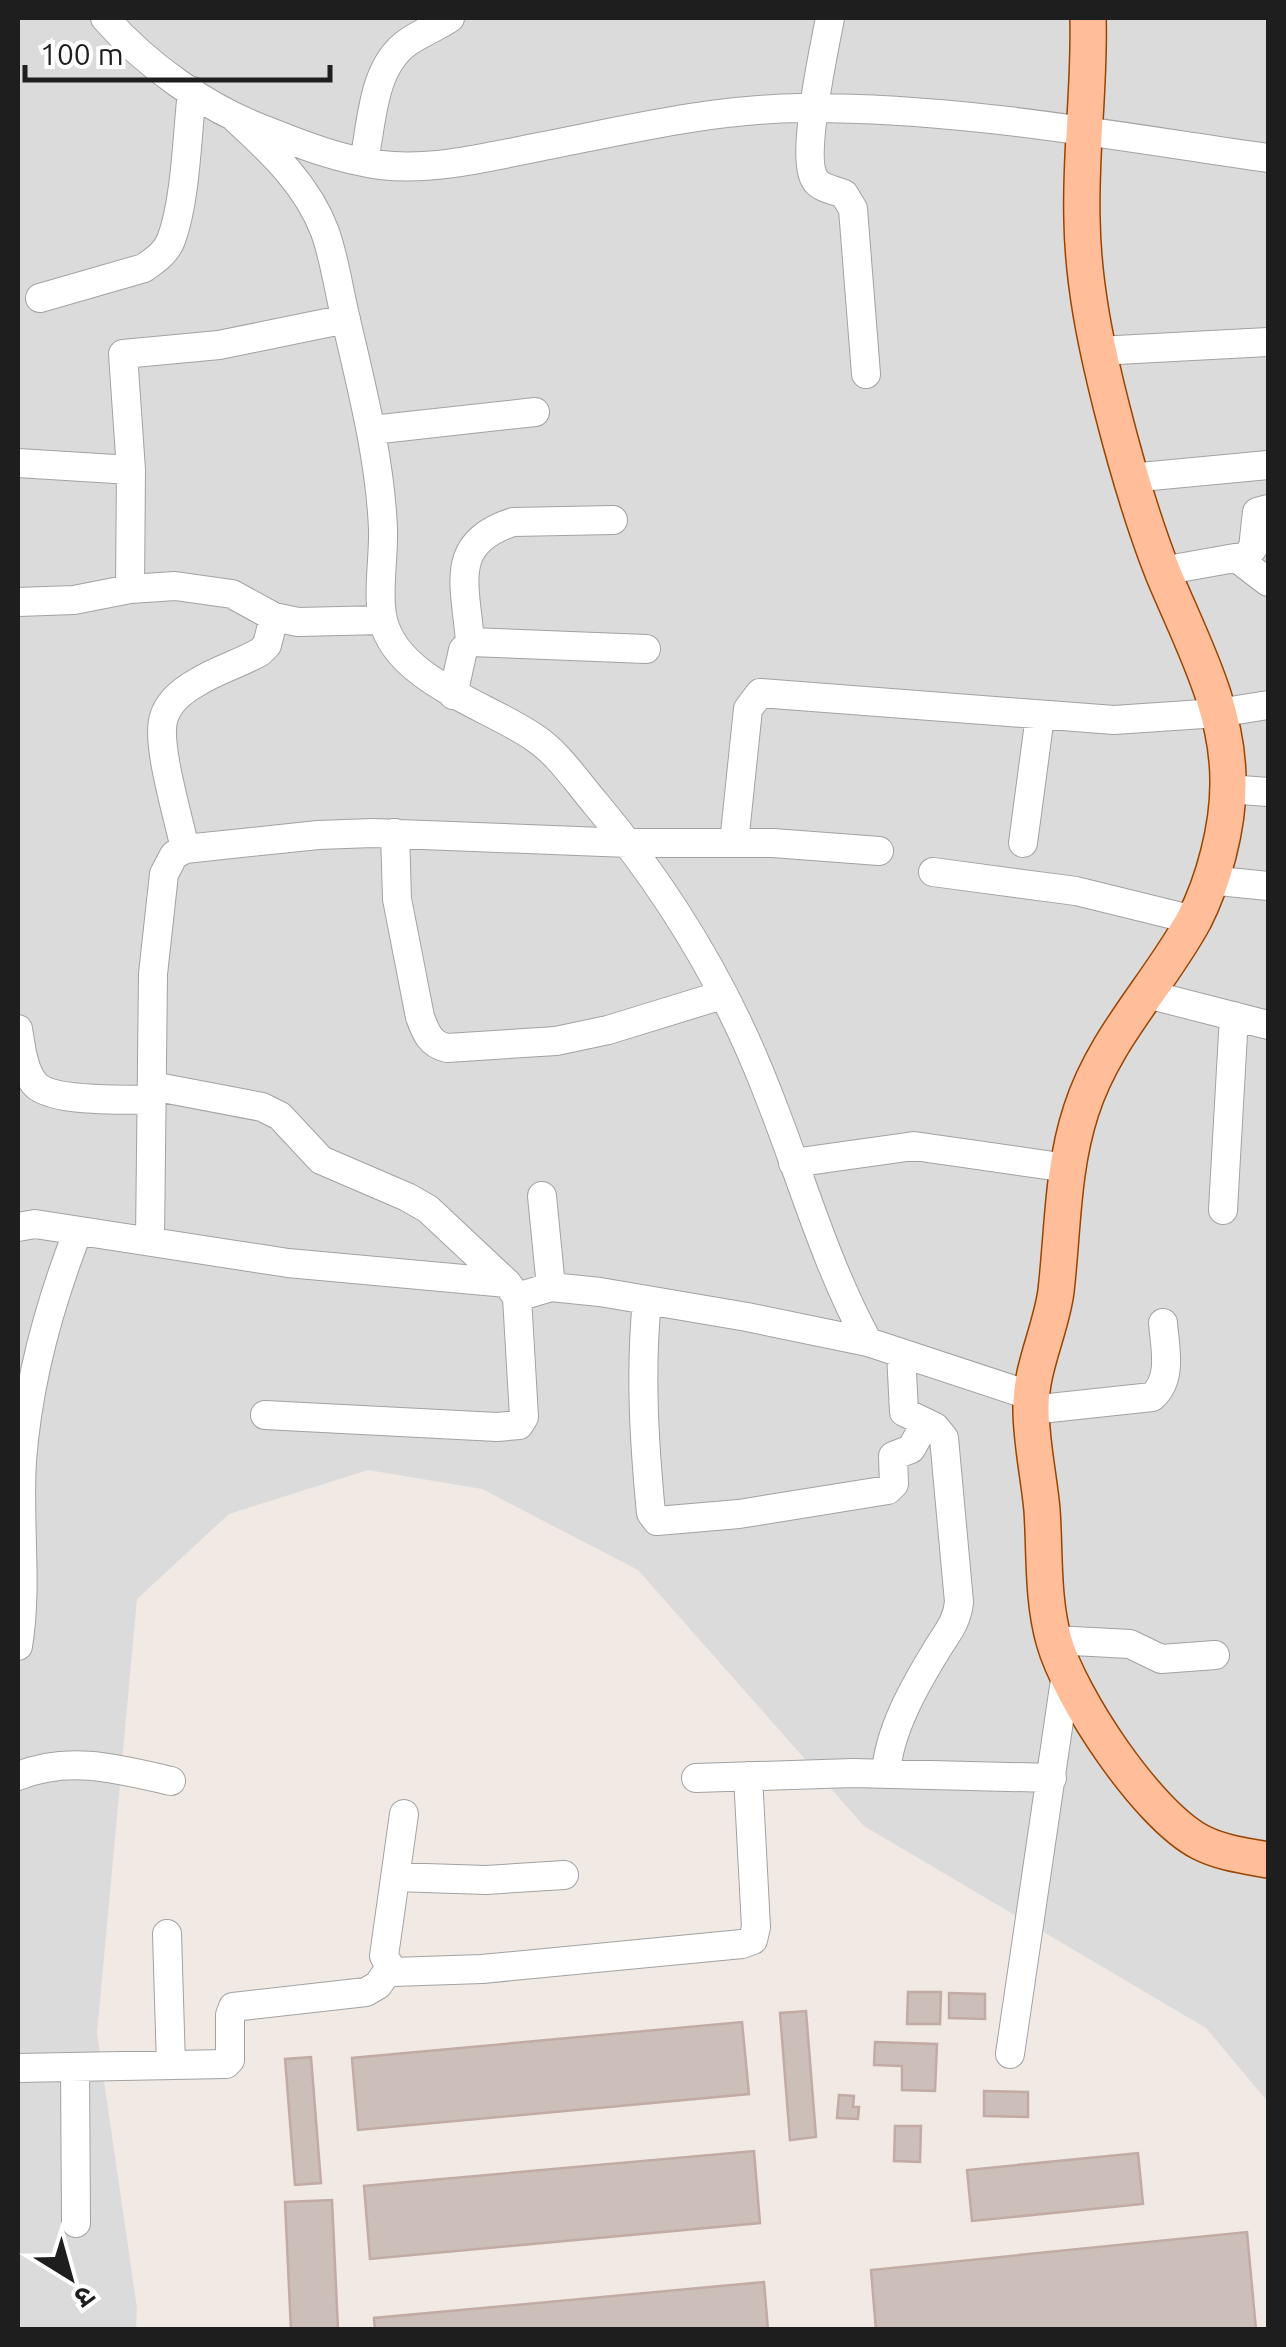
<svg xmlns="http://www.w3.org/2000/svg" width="1286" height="2347" viewBox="0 0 1286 2347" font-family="Ubuntu,'Noto Sans Devanagari',sans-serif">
	<rect width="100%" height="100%" fill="#f0e9e4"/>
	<!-- residential -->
	<path fill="#dcdbdb" d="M18,18H1268V2102L1206,2028L864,1826L638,1570L482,1489L368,1470L229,1514L137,1599L97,2033L137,2308L136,2329H18Z"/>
	<!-- building -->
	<path fill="#ccbeb9" stroke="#c3aba5" stroke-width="2.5" d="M908,1992H941L940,2024H907Z
		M949,1993L985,1994V2019L949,2018Z
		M806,2011L816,2137L790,2140L780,2013Z
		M742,2022L749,2094L358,2130L352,2058Z
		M875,2042L937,2044L935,2091L902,2090V2066L874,2065Z
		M311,2057L321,2183L295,2185L285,2059Z
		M984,2091L1028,2092V2117L984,2116Z
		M839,2095L854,2096L853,2107H859L858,2119L837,2118Z
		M895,2126H921L920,2162L894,2161Z
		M754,2151L760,2223L370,2259L364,2186Z
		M1138,2153L1143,2204L972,2221L967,2170Z
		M332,2200L338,2330H291L285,2202Z
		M1247,2232L1256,2330H876L871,2270Z
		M764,2282L768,2330H375L374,2318Z"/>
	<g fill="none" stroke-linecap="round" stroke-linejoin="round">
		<defs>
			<path id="minor" d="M105,18C146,65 206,108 265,130C302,145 341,160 381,165C433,171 488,157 539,147C626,130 712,109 801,108C959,107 1113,136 1268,158
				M830,18C825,46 799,160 816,181C822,189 835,190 844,194L853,209L866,374
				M237,120C272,152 308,186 325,232C335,260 339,292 346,320C362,389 380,458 383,529C384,556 377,594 383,620C397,681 490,706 535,738C559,754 577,782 596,804C669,891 729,991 769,1096C802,1179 825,1263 868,1342L1032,1396
				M364,161C372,123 372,67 408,42C421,33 437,27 450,18
				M40,298L144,268C155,260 166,253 171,240C186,200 187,135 192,91
				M1098,351L1268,342
				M372,430L535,412
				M18,463L131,470L130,589
				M131,470L123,354L219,345L346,319
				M1130,478L1268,465
				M1238,559L1268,582
				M1162,571L1246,556L1253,548L1257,512L1268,509
				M18,602L74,600L130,589L175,586L232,594L274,617L298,622L383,620
				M470,642C466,586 447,543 513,522L613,520
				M453,695L463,650L470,642L646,649
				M1228,789L1268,792
				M395,833L397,899L420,1017C426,1033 430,1044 447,1048L556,1041L608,1030L722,995
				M734,843L748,709L760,693L1114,720L1218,713L1268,705
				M1023,843L1040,716
				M185,849C179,819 155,742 164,717C169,701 182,691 196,683C216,670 239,664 260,652L267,645L274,617
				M933,872L1076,891L1194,920
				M1209,880L1268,886
				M1143,993L1268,1025
				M18,1029C21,1046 23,1069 34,1083C49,1103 126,1099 151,1100
				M152,1086L262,1107L280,1116L321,1160L407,1197L428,1209L507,1283L517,1297L524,1417L519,1425L497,1427L265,1415
				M793,1163L914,1146L1067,1168
				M542,1196L551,1287
				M1223,1210L1234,1016
				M18,1227L35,1224L288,1263L507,1283
				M150,1241L153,974L164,874L174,855L185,849L318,835L373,833L628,843H773L879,851
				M517,1297L551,1287L600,1292L747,1317L868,1342
				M647,1300C640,1372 644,1441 651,1513L657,1521L739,1514L888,1490L894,1484L893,1456L911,1449L925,1424
				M1031,1410L1152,1397C1173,1379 1165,1348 1163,1323
				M1054,1640L1130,1644L1161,1659L1215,1655
				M18,1646C28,1585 18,1523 22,1461C28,1381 49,1305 78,1231
				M886,1773C889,1731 914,1687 936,1651C946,1634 957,1623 959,1602L944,1438L935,1427L904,1412L901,1353
				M18,1776C69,1755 119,1769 171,1781
				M696,1778L853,1773L1052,1778
				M404,1814L384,1956L393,1972L482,1969L742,1944L753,1940L756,1927L748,1776
				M395,1877L486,1880L564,1875
				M167,1934L171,2065
				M1010,2054L1066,1673
				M75,2067L76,2223
				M18,2068L226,2064L230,2060V2015L233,2007L366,1992L378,1985L389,1969"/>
			<path id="major" d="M1088,18C1090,85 1080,152 1082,220C1083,284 1096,346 1112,409C1126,464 1142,520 1163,573C1191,641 1229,708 1228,784C1228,827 1214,881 1194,920C1158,986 1104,1038 1081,1111C1062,1169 1063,1230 1056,1291C1051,1330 1030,1369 1031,1409C1031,1442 1039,1477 1042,1510C1045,1553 1042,1598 1054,1641C1070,1698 1147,1814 1200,1842C1221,1853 1246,1856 1268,1860"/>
		</defs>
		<!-- minor casing -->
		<use href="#minor" stroke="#a2a2a2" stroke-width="30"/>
		<!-- major casing -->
		<use href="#major" stroke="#940" stroke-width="38"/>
		<!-- minor -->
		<use href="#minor" stroke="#fff" stroke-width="28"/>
		<!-- major -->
		<use href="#major" stroke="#ffbd9a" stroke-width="35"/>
	</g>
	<!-- border -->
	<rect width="1286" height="2347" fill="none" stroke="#1e1e1e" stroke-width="40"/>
	<!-- north arrow -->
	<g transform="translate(70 2277) rotate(143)" stroke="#ffffff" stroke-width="8" paint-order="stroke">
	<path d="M0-8L18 38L0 25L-18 38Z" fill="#1e1e1e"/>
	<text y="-15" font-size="28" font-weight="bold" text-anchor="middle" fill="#1e1e1e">उ</text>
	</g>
	<!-- scale -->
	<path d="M25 65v15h305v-15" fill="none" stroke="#1e1e1e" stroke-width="5"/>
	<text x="40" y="65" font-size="30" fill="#1e1e1e" stroke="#ffffff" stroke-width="8" paint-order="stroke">100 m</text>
</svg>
